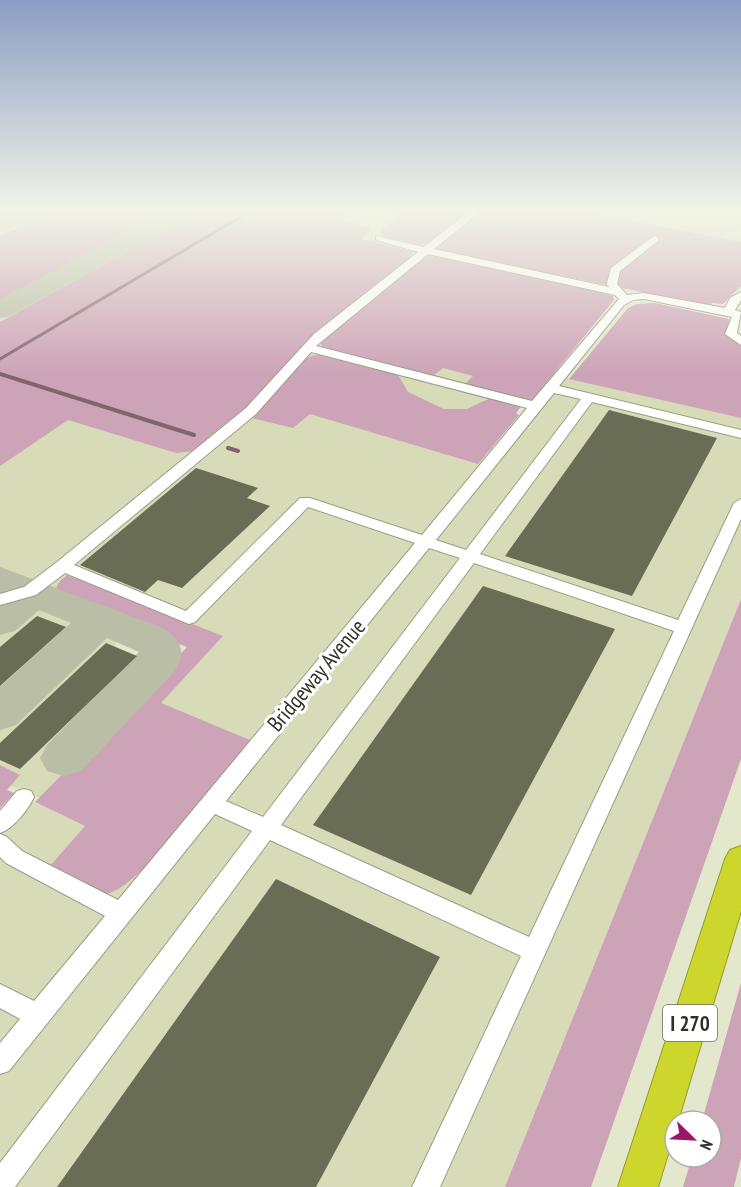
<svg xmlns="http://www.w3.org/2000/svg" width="741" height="1187" viewBox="0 0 741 1187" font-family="'PT Sans Narrow',sans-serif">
	<rect width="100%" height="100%" fill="#e3e7cc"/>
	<!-- built -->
	<path fill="#d7dbb8" d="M0,209H511L353,342L508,378L465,418L478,464L553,375L741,418V599L505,1187H0V808L14,793L85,826L250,740L160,704L222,636L130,600L63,808L0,781Z
		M570,209H741V242L569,211Z"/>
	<!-- green -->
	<path fill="#cda3b7" d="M56,209H170L0,300V236Z
		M204,209H337L343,220L371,228L362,239L413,252L405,264L252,404L195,451L176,453L68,420L0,466V322Z
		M385,209H474C446,231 418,264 381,234V231L399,215Z
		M485,209H570L741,242V286L723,304L712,303L710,306L485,260L482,264L613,296L614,300L532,400L517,399L464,385L473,376L443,368L432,377L323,348L320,342L332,331Z
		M655,303L729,319L728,333L741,342V418L569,379L628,308L637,304Z
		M320,354L397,373L408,392L444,409H467L490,398L522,405L516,413L519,415L478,464L310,414L293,428L252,418L305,358Z
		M67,575L223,636L161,703L250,740C224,772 141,889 106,894L50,866L85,826L35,802L187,647L59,597L56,589L59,582Z
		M741,599V759L591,1187H505Z
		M0,765L20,775L7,790L14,793L0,808Z
		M741,983V1158L734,1187H683L692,1157H711V1121H702Z"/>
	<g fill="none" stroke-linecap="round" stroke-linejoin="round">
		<!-- stream-far1 -->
		<path stroke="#80656f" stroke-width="3" d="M0,359L254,209"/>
		<!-- stream -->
		<path stroke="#80656f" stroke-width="4" d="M0,374L194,435
			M228,448L238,451"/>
		<!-- taxiway -->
		<path fill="#babea6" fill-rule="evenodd" d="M170,209H198L195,214L10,316L0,318V299Z
			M0,567L163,628C181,640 187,651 175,671L81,771L64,776L47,771L40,758L47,745L139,652L107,638L16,725L0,730V687L71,623L39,610L15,631L0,635V599L4,596L0,595Z"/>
		<!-- runway -->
		<path fill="#babea6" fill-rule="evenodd" d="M0,209H41L33,221L0,232Z"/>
	</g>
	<!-- building -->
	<path fill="#6a6d55" d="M609,410L717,438L632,596L505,556Z
		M196,468L258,488L247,498L270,506L182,588L158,580L145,592L80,565Z
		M483,586L615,629L471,895L313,825Z
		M37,616L66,627L0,686V647Z
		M106,643L137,656L20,769L0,760V743Z
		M276,879L440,957L316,1187H57Z"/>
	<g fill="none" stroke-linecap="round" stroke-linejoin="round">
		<defs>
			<path id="minor" d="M472,209H483L434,249L609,287L607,284L611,268L654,236L658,237V241L620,271L617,284L627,295L644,293L725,308L730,298L741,292V300L735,310L741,312L737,333L741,336V345L725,334L732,317L644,299L633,300L624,305L559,386L741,430V438L592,402L480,554L678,620L734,503L741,499V519L440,1187H412L521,956L270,840L15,1187H0V1163L252,831L215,814L9,1071L0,1074V1043L20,1019L0,1008V984L34,1001L105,916L6,863L0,857V834L7,837L22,851L118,900L415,543L308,507L195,622L189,624L65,573L36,595L0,605V594L24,587L57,562L246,408L314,334L418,252L376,240V236L424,247ZM428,254L615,295L619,299L532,401L316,346ZM311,352L527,408L422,535L310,498H300L186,611L74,565L256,414ZM554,393L581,399L466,550L436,540ZM429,548L460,558L263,817L226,801ZM474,563L674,631L529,937L281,825Z
				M24,789L31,791L34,797C28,810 13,829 0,833V811L17,791Z"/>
			<path id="highway" d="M741,846V911L678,1121H675V1131L658,1187H618L725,859L730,850Z"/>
		</defs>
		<!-- minor casing -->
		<use href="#minor" stroke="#9b9e84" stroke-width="2"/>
		<!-- highway casing -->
		<use href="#highway" stroke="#959c2a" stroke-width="2"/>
		<!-- minor -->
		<use href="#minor" fill="#fff" fill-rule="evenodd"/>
		<!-- highway -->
		<use href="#highway" fill="#ccd62c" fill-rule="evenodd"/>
	</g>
	<!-- sky -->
	<linearGradient id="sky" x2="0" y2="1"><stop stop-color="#8c9dc4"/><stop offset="0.56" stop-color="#f2f4e8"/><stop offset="1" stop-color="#f2f4e8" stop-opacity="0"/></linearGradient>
	<rect width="741" height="375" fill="url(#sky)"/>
	<g text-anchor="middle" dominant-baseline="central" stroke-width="6" stroke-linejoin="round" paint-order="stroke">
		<!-- shield labels -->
		<rect fill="#fff" stroke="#6e6f67" stroke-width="1.5" x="663" y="1005" width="54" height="36" rx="4.5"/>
		<g font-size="21" font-weight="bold" fill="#303126">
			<text x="690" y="1023">I 270</text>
		</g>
		<!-- street labels -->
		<g font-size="22" fill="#303126" stroke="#fff">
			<text transform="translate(316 675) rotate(-50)">Bridgeway Avenue</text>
		</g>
	</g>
	<!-- north arrow -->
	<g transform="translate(693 1139) rotate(114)"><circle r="28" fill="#ffffff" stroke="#acada8" stroke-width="1.5"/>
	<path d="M0-4.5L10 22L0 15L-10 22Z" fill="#9a1669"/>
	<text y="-9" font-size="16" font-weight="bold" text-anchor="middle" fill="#303126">N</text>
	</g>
</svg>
